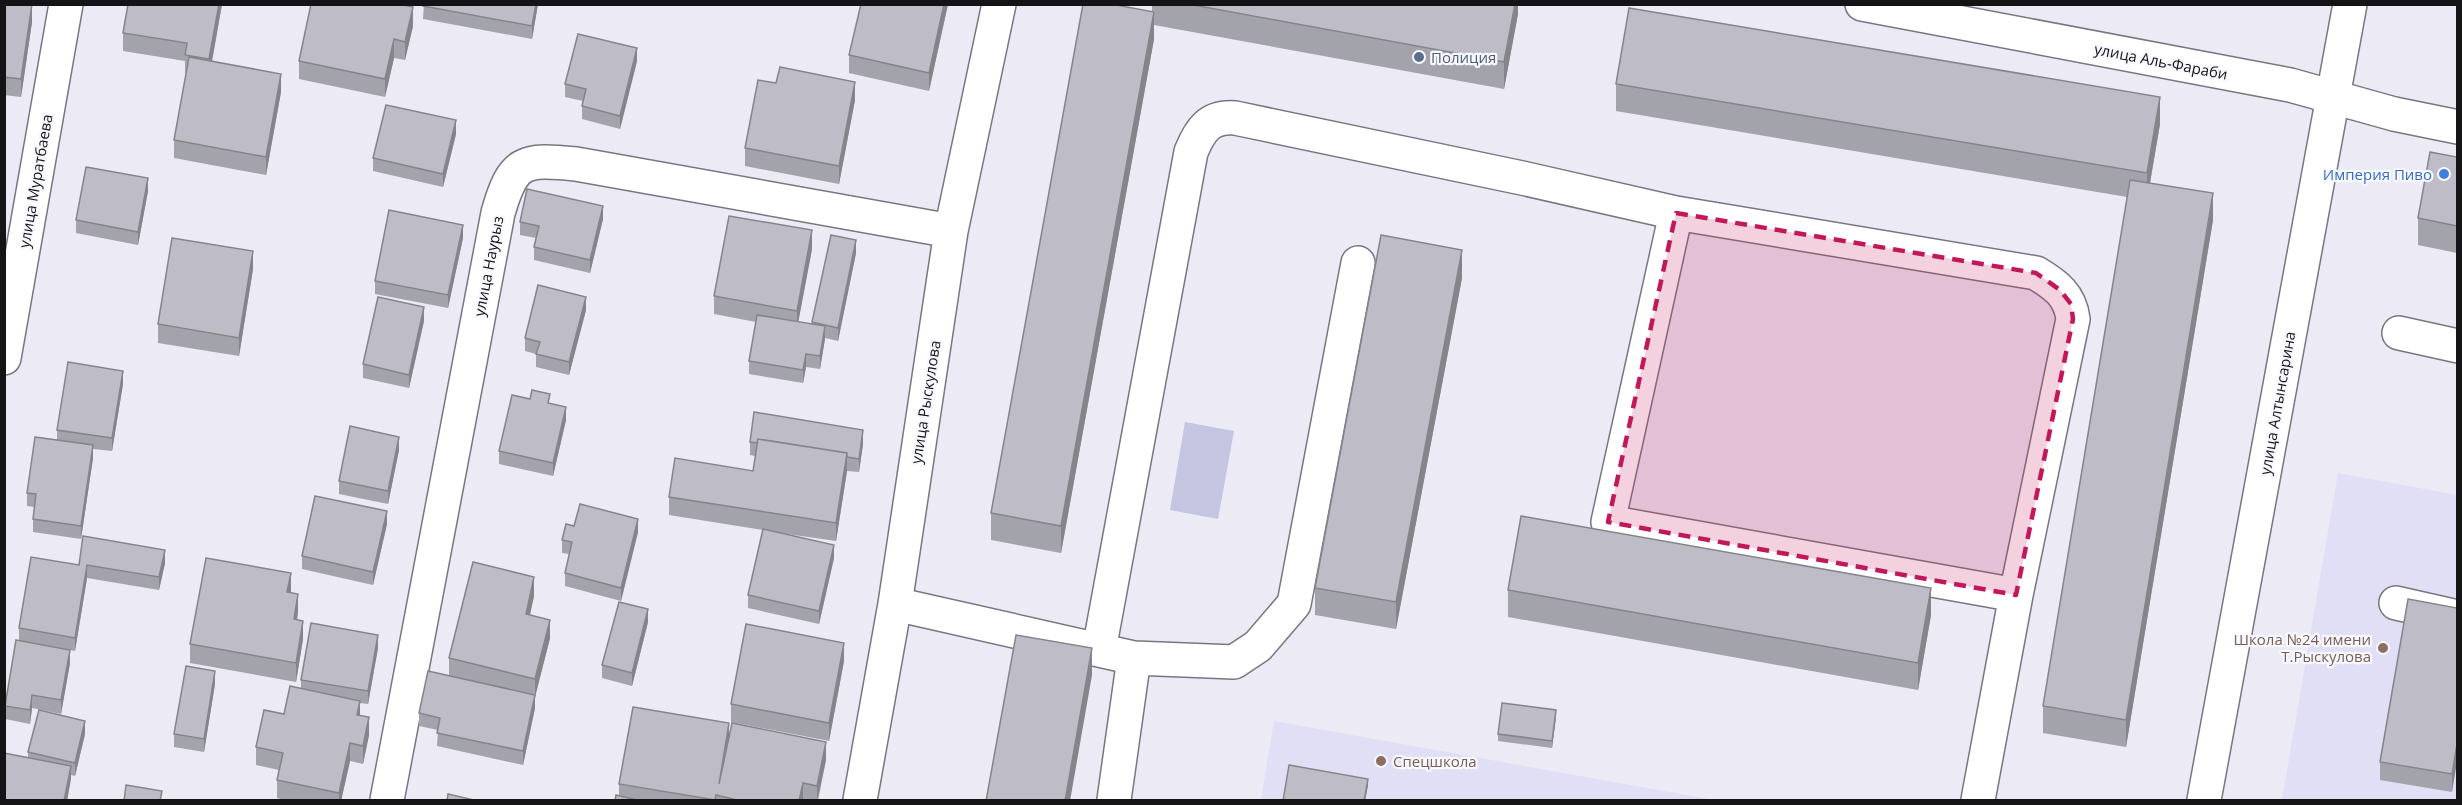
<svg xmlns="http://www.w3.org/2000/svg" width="2462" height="805" viewBox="0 0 2462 805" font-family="'Open Sans',sans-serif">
	<rect width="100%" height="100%" fill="#ebeaf5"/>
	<!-- education -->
	<path fill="#e1dff5" d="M2338,473L2457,495V800H2282Z
		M1274,721L1714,800H1261Z"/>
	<!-- green -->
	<path fill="#c5c4e1" d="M1185,422L1234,431L1218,519L1170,510Z"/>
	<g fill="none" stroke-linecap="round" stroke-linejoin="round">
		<defs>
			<path id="minor" d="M1862,4L2290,85L2394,114L2458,127
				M1676,213L1608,522L2016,595
				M2399,333L2458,346
				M4,358L66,4
				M2396,603L2458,617
				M895,604L1134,658L1234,662L1258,646L1294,604L1358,263
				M1099,650L1191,152C1200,130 1209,116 1235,118L1522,178L1676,213L2036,273C2056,285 2070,295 2073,319L2016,595L1978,800
				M387,800L498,213C513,160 523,159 576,164L951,231
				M860,800L895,604L951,231L999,4
				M1114,800L1134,658
				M2204,800L2350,4"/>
		</defs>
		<!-- minor casing -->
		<use href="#minor" stroke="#787781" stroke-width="36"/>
		<!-- minor -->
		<use href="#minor" stroke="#fff" stroke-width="33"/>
	</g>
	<!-- wall -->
	<path fill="#a3a3ab" d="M4,4L32,22L21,97L4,95Z
		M222,4L212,62L281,92L266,175L174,158V140L187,73H185V61L123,51V33Z
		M424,4H538L532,39L423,19Z
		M948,4L929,91L849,73V55Z
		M1152,4H1518V14L1504,89L1154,25V39L1061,553L991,540V513L1152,12Z
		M413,26L405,60L394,58L385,97L299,79V61Z
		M637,61L620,129L582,119V106L583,101L565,97V84Z
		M776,83L855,100L839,184L745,166V148Z
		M1616,84L2160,124L2150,183L2213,220L2126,747L2043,733V706L2127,197L1616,111Z
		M456,134L443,187L373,171V158Z
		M2457,157V253L2418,245V218Z
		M148,191L138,245L76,233V220Z
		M603,219L590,273L534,260V247L536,238L520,235V222Z
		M463,238L448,308L375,294V281Z
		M812,249L798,322L812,324V322L856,253L838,341L825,338L820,369L806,367L803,383L749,374V361L756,322L714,314V296Z
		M253,269L239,356L158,343V324Z
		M1462,278L1396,629L1315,615V588Z
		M586,310L569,375L536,367V354L525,351V338Z
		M424,321L409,388L363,378V364Z
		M123,384L112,451L93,449V458L81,539L33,532V519L34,507L27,506V493L57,440V430Z
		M530,399L550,404L566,420L553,476L499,464V451Z
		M750,442L863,444L859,472L847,471L836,541L780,533L834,558L819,624L748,608V595L763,530L669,515V497L753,471L755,456L750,455Z
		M399,450L388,504L339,494V481Z
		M387,524L373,585L302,569V556Z
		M574,526L638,532L621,601L565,586V573L569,554L562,553V540Z
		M165,563L159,590L87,578L75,651L70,650V663L61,714L32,708L30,724L5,719V706L19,641V628L79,565Z
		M1508,590L1931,615L1918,690L1508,617Z
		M291,591V593L298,612L297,620L303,639L296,682L190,663V644Z
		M534,596L530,615L550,638L535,697V708L523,765L437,746L438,730L419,726V713L449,676V658Z
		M2457,608L2452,792L2380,780V762Z
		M648,622L632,686L602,678V665Z
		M378,648L368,704L360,703V715L369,735L363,764L350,761L341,801H288L277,798V780L279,770L256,765V747L284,714L301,688V680Z
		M844,661L829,741L731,722V704Z
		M215,684L204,752L174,747V734Z
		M1556,717L1552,748L1498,741V734Z
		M85,734L75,776L71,775L67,801H4L28,757V752Z
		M729,739L826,760L818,801H615L619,796V784Z"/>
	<!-- shaded-wall -->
	<path fill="#85848b" d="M32,4V22L21,97V79Z
		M219,4H222L209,77V59Z
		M536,4H538L532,39V26Z
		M944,4H948L929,91V73Z
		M1515,4H1518V14L1504,89V62Z
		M413,7V26L405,60V42Z
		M1154,12V39L1061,553V526Z
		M394,39V58L385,97V79Z
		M637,48V61L620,129V116Z
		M281,74V92L266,175V157Z
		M855,82V100L839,184V166Z
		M2160,97V124L2147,200V173Z
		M456,120V134L443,187V174Z
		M148,178V191L138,245V232Z
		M2213,193V220L2126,747V720Z
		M603,206V219L590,273V260Z
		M463,225V238L448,308V295Z
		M812,230V249L797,329V311Z
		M856,240V253L838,341V328Z
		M1462,250V278L1396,629V602Z
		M253,251V269L239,356V338Z
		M586,297V310L569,375V362Z
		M424,307V321L409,388V375Z
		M825,326V339L820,369V356Z
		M806,354V367L803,383V370Z
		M123,371V384L112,451V438Z
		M566,407V420L553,476V463Z
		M863,430V444L859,472V459Z
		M399,437V450L388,504V491Z
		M93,445V458L81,539V526Z
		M847,453V471L836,541V523Z
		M387,511V524L373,585V572Z
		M638,519V532L621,601V588Z
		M834,545V558L819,624V611Z
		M165,550V563L159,590V577Z
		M87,565V578L75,651V638Z
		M291,573V591L287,610V592Z
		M534,577V596L526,632V614Z
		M1931,588V615L1918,690V663Z
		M298,594V612L294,638V619Z
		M648,609V622L632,686V673Z
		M550,620V638L535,697V679Z
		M303,621V639L296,682V663Z
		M378,635V648L368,704V691Z
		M844,643V661L829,741V723Z
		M1092,648V675L1070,801H1065Z
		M70,650V663L61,714V700Z
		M215,671V684L204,752V739Z
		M32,695V708L30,724V710Z
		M535,695V708L523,765V751Z
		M360,701V719L357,715Z
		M1556,710V717L1552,748V741Z
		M369,717V735L363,764V746Z
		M85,721V734L75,776V763Z
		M729,723V742L719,784Z
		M826,742V760L817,801V786Z
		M350,743V761L341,801H339V793Z
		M2457,744V762L2452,792V774Z
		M71,766V779L67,801H64Z
		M1368,779V786L1365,801H1364Z
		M803,783V801H799Z"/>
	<!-- building -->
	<path fill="#bebdc7" stroke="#85848b" stroke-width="1.5" d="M4,4H32L21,79L4,77Z
		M128,4H219L209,59L185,55L187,43L123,33Z
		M311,4H399L413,7L405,42L394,39L385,79L299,61Z
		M424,4H536L532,26L423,6Z
		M861,4H944L929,73L849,55Z
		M1083,4H1111L1154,12L1061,526L991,513Z
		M1188,4H1515L1504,62Z
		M1629,8L2160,97L2147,173L1616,84Z
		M578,34L637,48L620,116L582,106L586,89L565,84Z
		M189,57L281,74L266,157L174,140Z
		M780,67L855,82L839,166L745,148L758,80L776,83Z
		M386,105L456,120L443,174L373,158Z
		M2430,152L2457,157V226L2418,218Z
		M86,167L148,178L138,232L76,220Z
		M2130,180L2213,193L2126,720L2043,706Z
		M527,189L603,206L590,260L534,247L539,226L520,222Z
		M389,210L463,225L448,295L375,281Z
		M729,216L812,230L797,311L714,296Z
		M831,235L856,240L838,328L812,322Z
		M1381,235L1462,250L1396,602L1315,588Z
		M172,238L253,251L239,338L158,324Z
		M538,285L586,297L569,362L536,354L540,342L525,338Z
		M378,297L424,307L409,375L363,364Z
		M757,315L825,326L820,356L806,354L803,370L749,361Z
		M68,362L123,371L112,438L57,430Z
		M532,390L550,394L548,403L566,407L553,463L499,451L512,395L530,399Z
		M754,412L863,430L859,459L847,457V453L758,439L757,443L750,442Z
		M350,426L399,437L388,491L339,481Z
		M35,437L93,445L81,526L33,519L36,494L27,493Z
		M758,439L847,453L836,523L669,497L675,458L753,471Z
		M315,496L387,511L373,572L302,556Z
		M580,504L638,519L621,588L565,573L572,542L562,540L566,524L574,526Z
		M1521,516L1931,588L1918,663L1508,590Z
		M763,529L834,545L819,611L748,595Z
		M83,536L165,550L159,577L87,565L75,638L19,628L31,557L79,565Z
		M206,558L291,573L287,592L298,594L294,619L303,621L296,663L190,644Z
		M473,562L534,577L526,614L550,620L535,679L449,658Z
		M2408,599L2457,608V744L2452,774L2380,762Z
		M619,602L648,609L632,673L602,665Z
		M311,623L378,635L368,691L301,680Z
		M746,624L844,643L829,723L731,704Z
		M1016,635L1092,648L1065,801H986Z
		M16,640L70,650L61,700L32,695L30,710L5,706Z
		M186,666L215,671L204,739L174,734Z
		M428,671L535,695L523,751L437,733L440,718L419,713Z
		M290,686L360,701L357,715L369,717L363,746L350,743L339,793L277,780L283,753L256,747L264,710L284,714Z
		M1502,703L1556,710L1552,741L1498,734Z
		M633,707L729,723L719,784L732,723L826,742L817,786L803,783L799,801H741L716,795L715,800L619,784Z
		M39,710L85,721L75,763L28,752Z
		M4,753L71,766L64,801H4Z
		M1289,765L1368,779L1364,801H1283Z
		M126,785L162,791L160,801H124Z
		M448,794L478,801H447Z
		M616,795L641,801H615Z"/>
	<!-- marked area -->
	<path fill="#c2185b" fill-opacity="0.2" stroke="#c2185b" stroke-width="4.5" stroke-dasharray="12 8" stroke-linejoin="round" d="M1676,213L2036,273L2060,290L2071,304L2073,319L2016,595L1608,522Z"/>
	<!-- markers -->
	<circle fill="#5c6f8a" stroke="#f8f8ff" stroke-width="2" cx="1419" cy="57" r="6"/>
	<circle fill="#3f7fe0" stroke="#f8f8ff" stroke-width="2" cx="2444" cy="174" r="6"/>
	<g fill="#8d6e63" stroke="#f8f8ff" stroke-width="2">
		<circle cx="2383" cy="648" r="6"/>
		<circle cx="1381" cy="761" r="6"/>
	</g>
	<g text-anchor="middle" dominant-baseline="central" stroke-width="4.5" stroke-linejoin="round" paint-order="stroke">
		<!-- service labels -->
		<g font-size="15" fill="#4e5e75" stroke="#f8f8ff" text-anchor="start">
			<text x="1431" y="57">Полиция</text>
		</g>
		<!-- street labels -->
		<g font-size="15" fill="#141417" stroke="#f8f8ff">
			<text transform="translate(2161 61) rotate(11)">улица Аль-Фараби</text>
			<text transform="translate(35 181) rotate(-80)">улица Муратбаева</text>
			<text transform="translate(488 266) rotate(-79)">улица Наурыз</text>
			<text transform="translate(925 402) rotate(-81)">улица Рыскулова</text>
			<text transform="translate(2277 403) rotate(-80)">улица Алтынсарина</text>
		</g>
		<!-- shop labels -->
		<g font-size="15" fill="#366cbe" stroke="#f8f8ff" text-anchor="end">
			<text x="2432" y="174">Империя Пиво</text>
		</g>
		<!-- education labels -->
		<g font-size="15" fill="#785e54" stroke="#f8f8ff" text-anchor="end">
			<text x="2371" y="639">Школа №24 имени<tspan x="2371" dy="17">Т.Рыскулова</tspan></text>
			<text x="1393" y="761" text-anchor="start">Спецшкола</text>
		</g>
	</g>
	<!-- border -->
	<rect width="2462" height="805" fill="none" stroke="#141417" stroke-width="12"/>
</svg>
